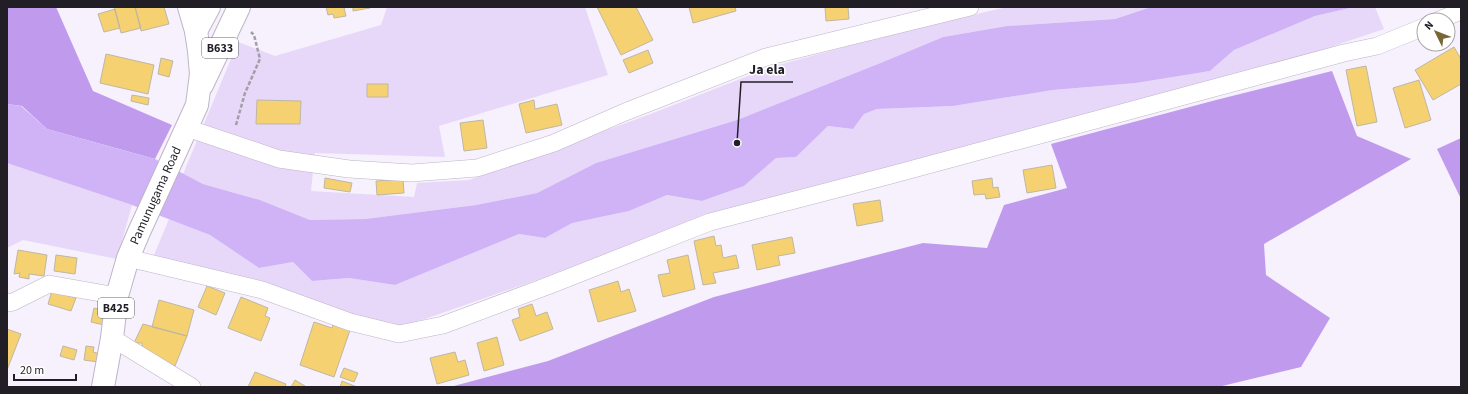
<svg xmlns="http://www.w3.org/2000/svg" width="1468" height="394" viewBox="0 0 1468 394" font-family="'Source Sans 3',sans-serif">
	<rect width="100%" height="100%" fill="#f6f1fc"/>
	<!-- green -->
	<path fill="#e7d8fa" d="M387,7H585L608,75L439,126L445,157L315,153L311,191L414,197L417,183L469,180L648,115L771,67L907,30L1007,7H1151L1115,19L1007,26L943,37L883,62L737,120L596,163L537,193L476,205L365,219L310,220L260,200L203,184L183,174L238,42L275,56L381,25Z
		M1354,7H1375L1384,29L1298,58L660,233L545,277L425,319L395,327L154,255L169,219L210,235L259,268L293,262L312,281L349,278L395,285L519,234L545,238L571,223L629,211L667,195L702,201L744,186L776,158L796,157L828,126L853,129L864,114L877,109L953,106L1053,90L1136,83L1210,71L1234,50L1315,16Z
		M7,163L132,205L117,259L23,240L7,248Z"/>
	<!-- forest -->
	<path fill="#c09bed" d="M7,7H56L93,91L172,125L155,159L47,129L22,106L7,104Z
		M1332,71L1357,136L1411,159L1264,244L1266,275L1330,318L1301,367L1218,387H450L548,361L714,297L923,243L987,248L1004,205L1067,188L1051,144L1216,100Z
		M1461,138V199L1437,149Z"/>
	<!-- water -->
	<path fill="#d0b3f6" d="M1151,7H1354L1315,16L1234,50L1210,71L1136,83L1053,90L953,106L877,109L864,114L853,129L828,126L796,157L776,158L744,186L702,201L667,195L629,211L572,223L545,238L519,234L395,285L349,278L312,281L293,262L259,268L210,235L132,205L7,163V104L21,106L47,129L155,159L203,184L260,200L310,220L365,219L476,205L537,193L596,163L737,120L883,62L943,37L1007,26L1115,19Z"/>
	<!-- building -->
	<path fill="#f6d171" stroke="#beb7a4" d="M114,7H135L141,28L121,33Z
		M135,7H164L169,24L141,31Z
		M326,7H349L344,8L346,16L334,18L333,14L328,15Z
		M353,7H370V8L353,11Z
		M597,7H636L653,40L621,55Z
		M689,7H735L736,11L693,23Z
		M825,7H848L849,19L826,21Z
		M115,9L120,28L104,32L98,14Z
		M1454,47L1461,59V84L1433,100L1415,70Z
		M648,50L653,63L629,73L623,60Z
		M106,54L154,65L148,94L100,83Z
		M161,58L173,61L169,77L158,74Z
		M1366,66L1377,122L1357,126L1346,70Z
		M1419,80L1431,120L1405,128L1393,88Z
		M367,84H388V97H367Z
		M132,95L149,98L148,105L131,101Z
		M257,100L301,101L300,124H256Z
		M534,100L535,109L557,104L562,125L526,133L519,104Z
		M483,120L487,148L464,151L460,123Z
		M1052,165L1056,188L1027,193L1023,170Z
		M325,178L352,183L350,192L324,188Z
		M992,178L993,188L998,187L1000,197L986,199L985,194L974,195L972,181Z
		M403,179L404,193L377,195L376,181Z
		M880,200L883,221L857,226L853,204Z
		M714,236L716,246L721,245L723,258L736,255L739,268L713,273L716,283L703,285L694,241Z
		M792,237L795,253L778,256L780,265L757,270L752,245Z
		M18,250L47,255L44,276L29,274V279L19,277L20,273L14,274Z
		M56,255L77,258L75,274L54,271Z
		M688,255L695,289L663,297L658,275L670,273L667,260Z
		M618,281L621,292L629,289L636,311L598,322L589,290Z
		M207,286L225,293L216,315L198,307Z
		M52,291L76,298L71,311L48,304Z
		M241,297L268,308L265,316L270,318L261,341L228,328Z
		M159,300L194,310L187,336L152,327Z
		M532,304L536,316L547,312L553,329L520,341L512,320L520,317L518,309Z
		M94,308L108,311L104,325L91,322Z
		M314,322L332,328L333,325L350,330L334,377L300,365Z
		M143,324L187,336L175,366L142,350V343H134Z
		M7,329L21,334L7,370Z
		M497,337L504,365L484,371L477,343Z
		M63,346L77,350L74,360L60,356Z
		M86,346L94,347L93,352L100,354L98,362L84,360Z
		M455,352L458,362L465,360L469,375L437,384L430,358Z
		M344,368L358,373L354,382L340,377Z
		M255,372L286,384L285,387H248Z
		M295,380L305,386V387H291Z
		M342,381L357,387H340Z"/>
	<g fill="none" stroke-linecap="round" stroke-linejoin="round">
		<defs>
			<path id="minor" d="M1439,20L1461,11
				M187,128L279,159L349,169L412,173L477,168L554,143L625,112L766,57L970,7
				M128,258L262,290L350,322L399,334L443,325L550,285L710,222L891,175L1344,53L1377,46L1424,27
				M7,303L13,302L49,284L117,296
				M112,338L192,387"/>
			<g id="primary">
				<path d="M196,31L209,7"/>
				<path d="M202,85L239,7"/>
				<path id="s1" d="M103,387L112,338L117,296L128,258L139,232L197,105L201,74L199,51L196,31L189,7"/>
			</g>
		</defs>
		<!-- minor casing -->
		<use href="#minor" stroke="#bdb5c8" stroke-width="18"/>
		<!-- primary casing -->
		<use href="#primary" stroke="#bdb5c8" stroke-width="24"/>
		<!-- path -->
		<path stroke="#a39ea8" stroke-width="2.5" stroke-dasharray="4 2" stroke-linecap="butt" d="M236,125L245,93L260,59L254,35L251,32"/>
		<!-- minor -->
		<use href="#minor" stroke="#fff" stroke-width="17"/>
		<!-- primary -->
		<use href="#primary" stroke="#fff" stroke-width="22"/>
	</g>
	<g text-anchor="middle" dominant-baseline="central" stroke-width="3" stroke-linejoin="round" paint-order="stroke">
		<!-- shield labels -->
		<g fill="#fff" stroke="#646266" stroke-width="1">
			<rect x="202" y="38" width="36" height="20" rx="3"/>
			<rect x="98" y="298" width="36" height="20" rx="3"/>
		</g>
		<g font-size="12" font-weight="bold" fill="#211e25">
			<text x="220" y="48">B633</text>
			<text x="116" y="308">B425</text>
		</g>
		<!-- street labels -->
		<g font-size="13" fill="#211e25" stroke="#fff">
			<text stroke="none"><textPath href="#s1" startOffset="200">Pamunugama Road</textPath></text>
		</g>
	</g>
	<!-- callouts -->
	<path fill="none" stroke="#211e25" stroke-width="1.5" d="M737 143L741 82H793"/>
	<circle fill="#211e25" stroke="#fff" stroke-width="1.5" cx="737" cy="143" r="4"/>
	<g font-size="14" text-anchor="middle" font-weight="bold" fill="#211e25" stroke="#fff" stroke-width="3" stroke-linejoin="round" paint-order="stroke">
		<text x="767" y="74">Ja ela</text>
	</g>
	<!-- border -->
	<rect width="1468" height="394" fill="none" stroke="#211e25" stroke-width="16"/>
	<!-- north arrow -->
	<g transform="translate(1436 32) rotate(313)"><circle r="19" fill="#ffffff" stroke="#a6a5a8"/>
	<path d="M0-3L7 15L0 10L-7 15Z" fill="#786634"/>
	<text y="-6" font-size="11" font-weight="bold" text-anchor="middle" fill="#211e25">N</text>
	</g>
	<!-- scale -->
	<path d="M14 374v6h62v-6" fill="none" stroke="#211e25" stroke-width="2"/>
	<text x="20" y="374" font-size="12" fill="#211e25" stroke="#ffffff" stroke-width="3" paint-order="stroke">20 m</text>
</svg>
